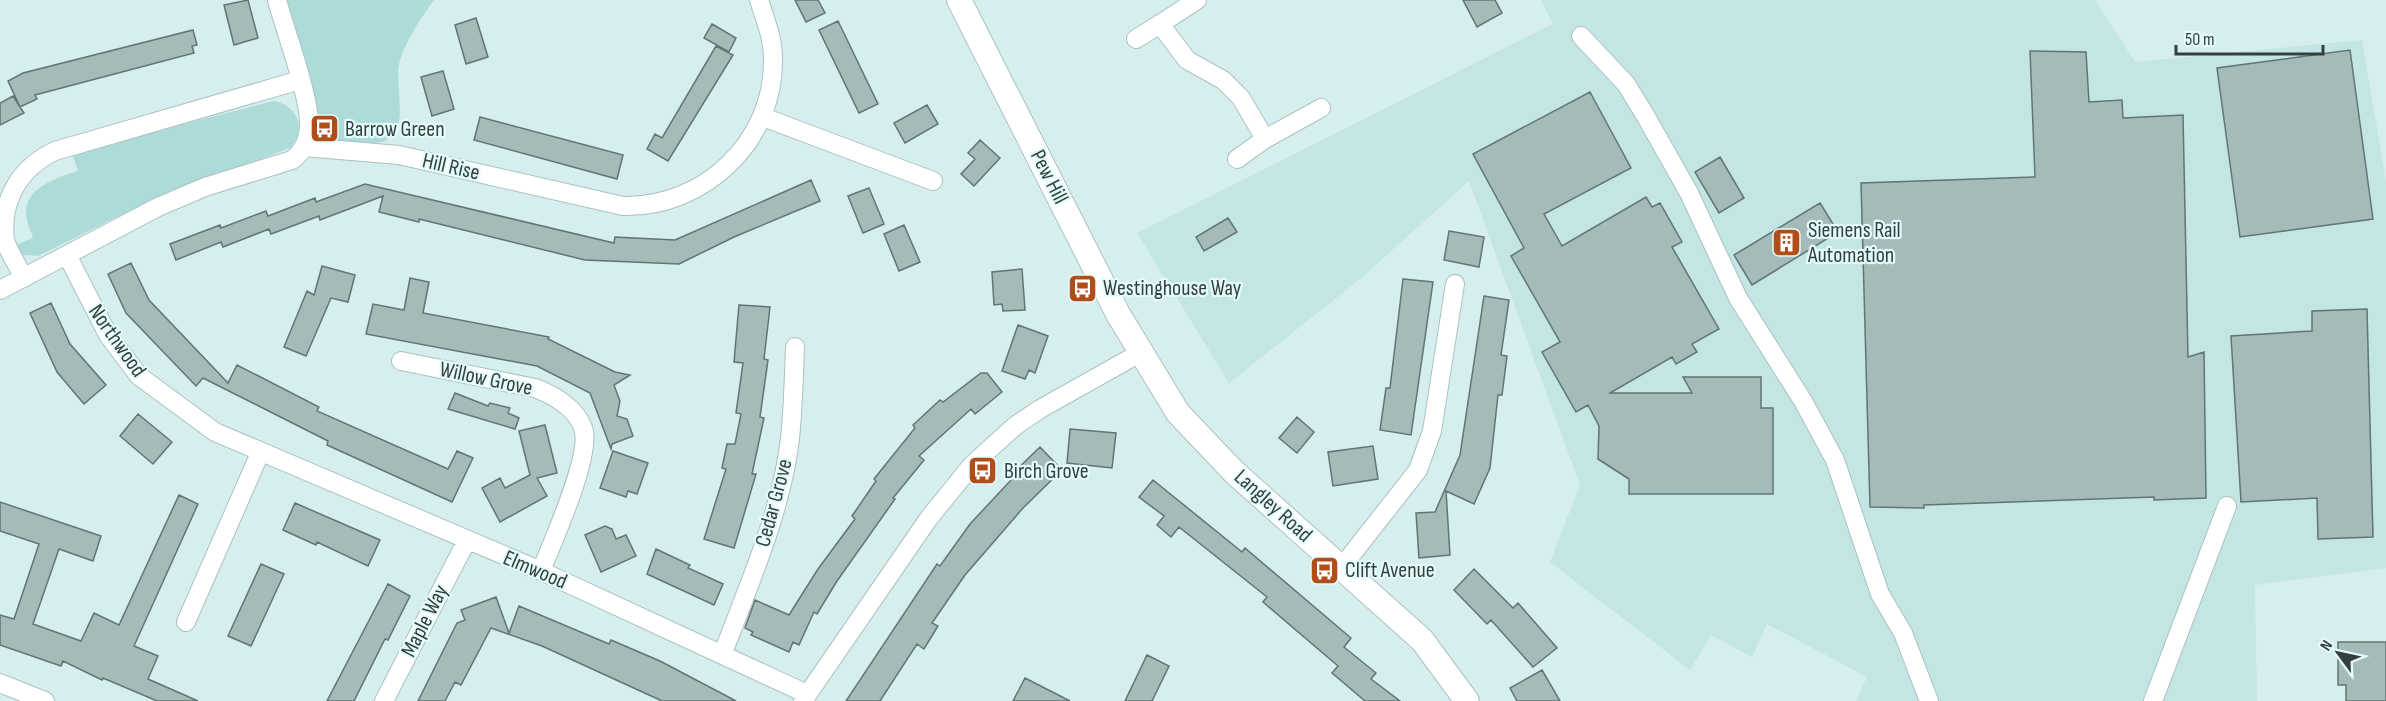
<svg xmlns="http://www.w3.org/2000/svg" width="2386" height="701" viewBox="0 0 2386 701" font-family="'Sofia Sans Condensed',sans-serif">
	<rect width="100%" height="100%" fill="#d6eeee"/>
	<!-- built -->
	<path fill="#c3e5e4" d="M1541,0H2095L2135,62L2362,40L2386,181V568L2255,585L2257,701H1856L1867,677L1767,624L1752,657L1711,635L1690,670L1550,562L1580,485L1469,181L1359,280L1229,383L1137,233L1553,24Z"/>
	<!-- green -->
	<path fill="#addbda" d="M286,0H434C421,18 407,38 400,60C391,90 421,147 362,144C345,143 332,142 320,129Z
		M273,101C298,105 307,129 290,148L149,201L38,256L23,255L16,245L33,238C31,231 27,223 26,215C23,188 59,177 78,171L72,153Z"/>
	<!-- building -->
	<path fill="#a4bbba" stroke="#607574" stroke-width="1.5" d="M248,0L258,38L234,45L224,5Z
		M795,0H818L825,13L806,22Z
		M1463,0H1495L1502,13L1477,27Z
		M476,18L488,57L466,64L455,25Z
		M838,21L878,104L859,113L819,30Z
		M712,24L736,38L729,52L704,38Z
		M193,30L197,45L192,46L194,53L35,95L37,99L20,107L8,81L23,73Z
		M716,46L733,55L668,161L647,149L655,134L662,138Z
		M2350,50L2373,219L2240,237L2217,68Z
		M2030,51L2086,52L2089,102L2122,100L2123,118L2183,115L2188,357L2204,352L2206,498L2154,500V497L1924,505V508L1870,507L1861,183L2035,177Z
		M443,71L454,109L432,116L421,77Z
		M1590,92L1631,168L1544,214L1562,246L1646,197L1652,207L1660,203L1682,242L1672,247L1719,329L1692,344L1697,352L1676,364L1672,357L1610,393H1692L1683,377H1761V408H1773V494H1629V479L1598,459L1599,426L1588,405L1576,412L1542,352L1560,342L1511,256L1524,248L1473,154Z
		M13,96L24,113L0,125V103Z
		M927,105L938,124L905,143L894,123Z
		M480,117L623,155L617,179L474,140Z
		M980,140L1000,158L974,186L961,174L975,159L968,153Z
		M1720,157L1744,198L1719,213L1695,172Z
		M811,180L820,201L734,237L679,264L585,260L419,219V222L379,212L383,196L320,220L319,216L271,234L269,229L223,247L221,242L176,260L170,244L220,225L221,228L266,211L268,216L315,198L316,202L365,184L614,243L615,237L675,240Z
		M869,188L884,224L863,233L848,196Z
		M1820,203L1838,232L1752,285L1734,255Z
		M1228,218L1237,232L1204,251L1196,237Z
		M904,225L920,262L899,271L884,234Z
		M1449,231L1484,237L1479,267L1444,260Z
		M131,263L149,300L228,383L237,365L319,407L317,411L448,469L457,451L473,458L452,502L327,445L328,441L203,378L196,386L126,313L108,274Z
		M322,266L355,275L348,302L331,298L306,356L284,347L307,291L314,295Z
		M1022,269L1025,310L1003,311L1002,304L994,305L992,272Z
		M410,278L429,282L423,313L549,337L548,339L615,372L630,375L614,385L620,401L617,416L627,419L633,436L612,444L611,449L590,393L537,366L366,334L373,304L404,310Z
		M1403,279L1433,282L1411,435L1380,430L1386,388H1390Z
		M1484,296L1509,300L1501,355L1507,356L1502,395H1498L1490,468L1474,504L1446,491L1450,555L1419,558L1416,513L1435,512L1460,455Z
		M51,303L70,344L106,385L84,404L57,372L30,313Z
		M739,305L770,307L764,359L768,360L760,417L764,418L752,474H756L734,548L704,539L726,469L722,468L727,444H735L741,414L736,413L743,363L734,362Z
		M2367,309L2373,537L2318,539L2317,498L2241,502L2231,336L2312,331V311Z
		M1018,325L1048,336L1035,373L1029,370L1025,379L1002,371Z
		M981,373H987L1002,392L975,414L971,409L919,456L924,460L893,498L895,499L837,581L817,614L814,612L799,645L793,642L789,652L751,635L753,632L745,628L755,600L789,615L818,569L855,519L852,516L876,481L874,479L915,428L913,425L940,400L943,402Z
		M455,393L488,406L490,403L510,408L508,413L519,418L515,429L448,409Z
		M138,414L172,442L153,464L120,436Z
		M1297,417L1314,432L1297,453L1279,438Z
		M545,425L557,473L537,478L547,496L500,522L482,488L500,478L505,488L530,475L519,431Z
		M1070,429L1116,433L1112,468L1067,463Z
		M1373,446L1378,479L1333,486L1328,452Z
		M1040,447L1062,470L1023,508L965,575L932,623L938,626L924,649L917,644L880,701H846L937,564L940,566L970,524L1012,479L1009,477Z
		M613,451L648,463L637,494L628,491L626,497L600,488Z
		M1153,480L1242,552L1245,548L1351,638L1344,647L1376,673L1371,679L1400,701H1365L1332,673L1338,666L1263,602L1267,597L1179,527L1171,537L1157,525L1164,516L1139,497Z
		M179,495L198,504L134,646L158,656L148,679L198,701H157L103,678L102,680L63,661L61,666L0,645V615L14,619L39,544L0,531V502L101,536L93,561L59,549L33,624L81,641L94,613L119,625Z
		M295,503L380,540L368,566L317,542L316,545L283,530Z
		M605,526L612,529L616,539L626,535L636,556L601,572L585,535Z
		M656,549L690,565L688,568L723,584L714,605L647,574Z
		M261,564L284,574L251,646L228,636Z
		M1474,569L1513,608L1518,603L1557,648L1533,667L1491,620L1487,624L1454,590Z
		M388,584L410,596L388,640L385,639L354,701H327Z
		M496,597L509,633L519,606L609,644L611,640L660,661L736,701H662L542,646L491,628L461,685L455,682L445,701H418L457,623L465,620L461,610Z
		M2338,642H2386V701H2346V685H2338Z
		M1147,655L1169,666L1152,701H1125Z
		M1542,670L1560,701H1517L1510,688Z
		M1025,678L1070,701H1013Z"/>
	<g fill="none" stroke-linecap="round" stroke-linejoin="round">
		<defs>
			<path id="minor" d="M1197,0L1160,24L1187,60L1223,80L1241,98L1265,139L1321,108
				M1581,36L1626,84L1645,115L1689,193L1738,298L1803,401L1835,460L1880,594L1903,633L1929,701
				M1136,39L1160,24
				M763,117L933,181
				M304,147L399,155L623,206C704,208 775,141 773,58C773,38 765,19 759,0
				M1237,159L1265,139
				M67,255L108,335L139,376L215,432L541,571L807,694
				M24,278C18,266 9,253 5,240C0,199 21,167 55,151L300,80
				M0,290L158,207L205,187L292,160C303,152 308,142 309,128C311,99 285,31 277,0
				M401,361L535,388C554,395 576,408 583,428C593,453 552,543 541,571
				M1341,568L1418,470L1432,431L1455,284
				M186,622L260,453
				M723,653C749,584 781,513 790,439C793,408 794,377 795,347
				M0,683L45,701
				M384,701L467,540
				M803,701L929,518L972,465L1015,426L1040,409L1140,353
				M2153,701L2227,506"/>
			<path id="secondary" d="M959,0L1118,314L1178,413L1234,472L1422,640L1467,701"/>
		</defs>
		<!-- minor casing -->
		<use href="#minor" stroke="#aac2c1" stroke-width="20"/>
		<!-- secondary casing -->
		<use href="#secondary" stroke="#aac2c1" stroke-width="26"/>
		<!-- minor -->
		<use href="#minor" stroke="#fff" stroke-width="18"/>
		<!-- secondary -->
		<use href="#secondary" stroke="#fff" stroke-width="24"/>
	</g>
	<!-- icons -->
	<defs>
		<symbol id="bus-square" viewBox="-11 -11 22 22"><rect x="-9" y="-9" width="18" height="18" rx="4" fill="#b14d18" stroke="#e3fcfb"/><path d="M-5-6H5V4H4V6H2V4H-2V6H-4V4H-5ZM-3.5-4V0h7V-4ZM-3.5 1.2v1.5H-2V1.2ZM2 1.2v1.5H3.5V1.2Z" fill="#fff"/></symbol>
		<symbol id="building-square" viewBox="-11 -11 22 22"><rect x="-9" y="-9" width="18" height="18" rx="4" fill="#b14d18" stroke="#e3fcfb"/><path d="M-4-6H4V6H1V3H-1V6H-4ZM-2.5-4.3h1.7v1.8h-1.7ZM.8-4.3h1.7v1.8H.8ZM-2.5-1h1.7V.8h-1.7ZM.8-1h1.7V.8H.8Z" fill="#fff"/></symbol>
	</defs>
	<g fill-rule="evenodd">
		<use href="#bus-square" x="308" y="112" width="33" height="33"/>
		<use href="#building-square" x="1770" y="226" width="33" height="33"/>
		<use href="#bus-square" x="1066" y="272" width="33" height="33"/>
		<use href="#bus-square" x="966" y="454" width="33" height="33"/>
		<use href="#bus-square" x="1308" y="554" width="33" height="33"/>
	</g>
	<g text-anchor="middle" dominant-baseline="central" stroke-width="4.5" stroke-linejoin="round" paint-order="stroke">
		<!-- poi labels -->
		<g font-size="22" fill="#353f3f" stroke="#e3fcfb" text-anchor="start">
			<text x="345" y="129">Barrow Green</text>
			<text x="1808" y="230">Siemens Rail<tspan x="1808" dy="25">Automation</tspan></text>
			<text x="1103" y="288">Westinghouse Way</text>
			<text x="1004" y="471">Birch Grove</text>
			<text x="1345" y="570">Clift Avenue</text>
		</g>
		<!-- street labels -->
		<g font-size="22" fill="#353f3f" stroke="#e3fcfb">
			<text transform="translate(451 167) rotate(13)">Hill Rise</text>
			<text transform="translate(1049 177) rotate(63)">Pew Hill</text>
			<text transform="translate(117 341) rotate(55)">Northwood</text>
			<text transform="translate(486 379) rotate(12)">Willow Grove</text>
			<text transform="translate(774 503) rotate(-75)">Cedar Grove</text>
			<text transform="translate(1273 506) rotate(42)">Langley Road</text>
			<text transform="translate(535 570) rotate(23)">Elmwood</text>
			<text transform="translate(425 621) rotate(-63)">Maple Way</text>
		</g>
	</g>
	<!-- north arrow -->
	<g transform="translate(2338 653) rotate(303)" stroke="#e3fcfb" stroke-width="4.5" paint-order="stroke">
	<path d="M0-4.5L10 22L0 15L-10 22Z" fill="#353f3f"/>
	<text y="-9" font-size="16" font-weight="bold" text-anchor="middle" fill="#353f3f">N</text>
	</g>
	<!-- scale -->
	<path d="M2176 45v9h147v-9" fill="none" stroke="#353f3f" stroke-width="3"/>
	<text x="2185" y="45" font-size="18" fill="#353f3f" stroke="#e3fcfb" stroke-width="4.5" paint-order="stroke">50 m</text>
</svg>
